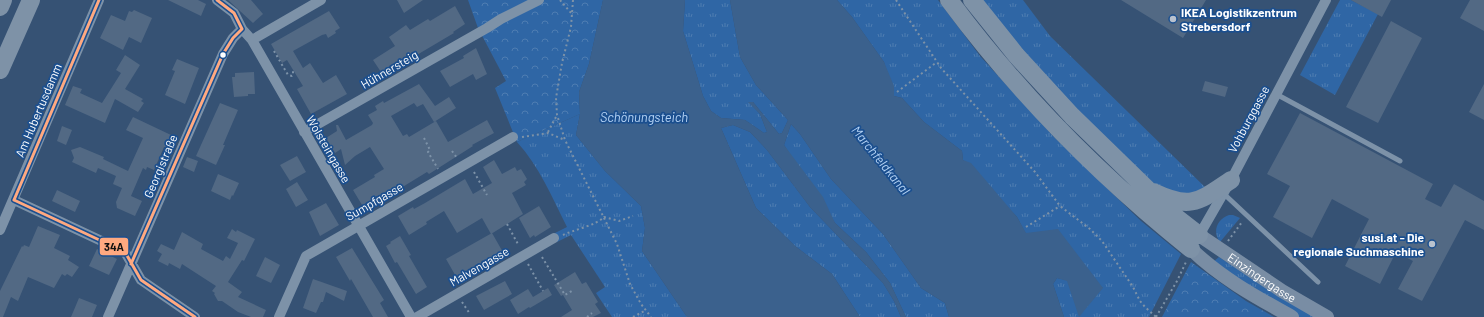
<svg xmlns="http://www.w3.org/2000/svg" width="1484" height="317" viewBox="0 0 1484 317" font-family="Barlow,sans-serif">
	<defs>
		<pattern id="grass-tufts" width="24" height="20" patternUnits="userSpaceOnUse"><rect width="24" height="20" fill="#2f66a5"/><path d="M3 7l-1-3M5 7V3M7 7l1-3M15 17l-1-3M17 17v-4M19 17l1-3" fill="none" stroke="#4e7db2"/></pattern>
		<pattern id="forest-crowns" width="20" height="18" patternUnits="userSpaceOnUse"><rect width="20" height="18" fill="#2f66a5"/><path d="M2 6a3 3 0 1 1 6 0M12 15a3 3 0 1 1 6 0" fill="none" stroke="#4e7db2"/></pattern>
	</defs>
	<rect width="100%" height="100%" fill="#365274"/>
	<!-- grass -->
	<path fill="url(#grass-tufts)" d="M685,0H730L740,57L756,85L788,120L782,133L779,134L753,102H749L760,114L767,132L764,133L745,120L721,118L711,111L703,96L683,31Z
		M837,0H938L980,56L1053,136L1141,221L1181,254L1149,317H1064L1053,284L1057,278L1103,288L1026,234L1017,217L963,160L962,151L924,122L902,98L894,96L884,62L852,17Z
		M982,0H1023L1050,36L1208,190L1200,196L1165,194L1150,180L1062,95L995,18Z
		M1340,0H1351L1378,14L1335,95L1300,75Z
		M580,114L576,135L605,171L641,206L645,228L642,251L687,317H612L596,293L605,287L571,235L557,242L553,234L567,227C552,197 539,166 517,142Z
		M791,124L800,134L831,179L883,234L921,288L945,303L949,317H906L890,283L866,252L835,223L784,145Z
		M733,125L750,132L767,150L810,207L883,283L894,301L901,317H860L832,274L795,246L756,208L721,128Z
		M1229,215H1233L1240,218L1220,242C1212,232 1217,219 1229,215Z
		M1219,257L1262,285L1316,317H1299L1212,263Z"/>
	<!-- forest -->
	<path fill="url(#forest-crowns)" d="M468,0H603L589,64L579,92L580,114L517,142L495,88L506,81L478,28Z
		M1191,262L1246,301L1274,317H1162Z"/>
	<!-- water -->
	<path fill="#3b618d" d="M603,0H685L683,31L703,96L711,111L721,118L745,120L764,133L767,132L760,114L748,102H753L779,134L782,133L788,120L756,85L740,57L730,0H837L852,17L884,62L894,86V96L902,98L924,122L962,151L963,160L971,163L1017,217L1026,233L1058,229L1103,288L1079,317L1067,281L1057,278L1053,284L1064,317H949L945,303L921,288L883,234L831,179L800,134L791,124L784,145L823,197L835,223L866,252L890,283L906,317H901L894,301L883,283L810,207L767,150L750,132L733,125L721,128L756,208L795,246L832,274L860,317H687L642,251L645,228L641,206L605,171L576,135L580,114L579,92L589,64Z"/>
	<!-- building -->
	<path fill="#526984" d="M168,0H198L206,4L201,16Z
		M228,0H251L263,14L253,23Z
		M397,0H423L404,13Z
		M1121,0H1206L1183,38Z
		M1351,0H1391L1382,17Z
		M1470,0H1484V31L1460,18Z
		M455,6L465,24L453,32L454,33L383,75L373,60L395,46L389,37L406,25L410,30L428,19L430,21Z
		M134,10L152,18L141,43L129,37L123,50L100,38L111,15L125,21L129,11L132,12Z
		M329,11L340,28L335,31L336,33L328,38L326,34L322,35L293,51L303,68L310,63L323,83L336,75L347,94L311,114L297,89L303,86L287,60L282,63L271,44Z
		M1391,21L1422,38L1378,123L1346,107Z
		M476,48L487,74L476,80L473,74L450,87L440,71L464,58L463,56Z
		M125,55L140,65L125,89L143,99L141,101L144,103L138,112L115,99L105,123L65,105L73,86L82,89L80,93L102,103L121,73L116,70Z
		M177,59L199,68L185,104L165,95L175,71L172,70Z
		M254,72L255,94H248V96L234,97L232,77H235V73Z
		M1205,81L1228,87L1225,97L1202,91Z
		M419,84L435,106L449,97L456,108L434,122L423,104L417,107L414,103L391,116L403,136L407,134L409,137L436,121L448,142L487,120L494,133L472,145L473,146L429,174L427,172L365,210L353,190L375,177L374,175L384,169L370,147L355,156L345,165L341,149L335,153L326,138L337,131L336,125H338L346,140L372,125L373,123L368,115L377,110L375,106L383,101L384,103Z
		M1484,84V120L1469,112Z
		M220,103L238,110L223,145H225L216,165L196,156Z
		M1300,113L1433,184L1425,199L1441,207L1454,184L1484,201V230L1465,220L1422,301L1398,289L1413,261L1396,252L1380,284L1345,266L1369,219L1332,199L1312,238L1273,217L1290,186L1267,174Z
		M133,117L171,135L169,139L171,140L167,148L164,147L154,170L147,167L146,170L143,168L131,196L142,201L135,216L117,208L116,202L122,188L113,184L116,176L98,168L96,173L72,162L74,158L71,150L80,147L104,157L103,159L128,171L143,138L126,130Z
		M62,126L72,130L66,145L57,141Z
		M297,156L306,172L290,181L280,165Z
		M187,157L198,161L194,172L183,167Z
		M494,160L502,174L515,167L517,171L521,169L527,179L524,182L526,185L512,193L523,214L491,234L482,218L457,233L444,211L426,222L427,224L409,235L398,216L413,207L414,209L425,203L465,179L473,194L492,183L483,167Z
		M218,174L239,183L233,196L232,195L230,200L211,191Z
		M297,182L308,200L296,207L286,189Z
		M57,190L80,201L75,212L52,201Z
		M326,203L339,225L320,236L309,212Z
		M539,206L551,227L535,237L534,235L530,238L519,218Z
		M38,226L60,235L54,248L70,256L68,260L79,267L72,277L67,274L65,276L62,274L54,288L28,277L18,301L11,297L3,317H0V291L22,246L23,247L24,245L29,247Z
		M232,229L236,232L237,230L255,239L244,261L242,260L228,282L242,292L238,297L266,310L263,317H251L238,312L222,301H218L214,294L215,293L212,291L216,286L182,264L180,269L169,263L168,266L158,261L162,254L157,251L161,244L174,250L182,232L203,244L201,249L223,261L226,256L230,259L238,243L227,238Z
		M492,233L504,254L458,280L446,259Z
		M400,236L411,255L409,256L427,287L416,294L397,262L395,263L386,246L391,243L390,242Z
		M352,248L384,300L380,303L388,317H373L351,279L350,281L336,257Z
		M97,249L117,259L109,275L89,266Z
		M265,257L280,265L271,283L256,276Z
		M575,272L582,284L586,282L598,302L595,304L601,313L593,317H561L572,310L563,295L561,296L554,285Z
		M313,279L347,291L344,301L326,292L323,302H321L316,313L303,308Z
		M505,281L512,294L484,310L476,296Z
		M548,288L552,295L530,308L529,307L518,314L510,300L528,289L533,297Z
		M79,298L97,305L92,317H71Z"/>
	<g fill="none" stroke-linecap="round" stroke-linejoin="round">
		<!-- path -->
		<path stroke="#7d92a8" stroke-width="2" stroke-dasharray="2 3" stroke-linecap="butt" d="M560,0L571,13
			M573,0L571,27L562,63L556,98L557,115L565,140L617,244L630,284L641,304L651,317
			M896,0L941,68L1035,172L1060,206L1090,229L1102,241L1133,287L1140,301L1145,307L1156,317
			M274,51L288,75L292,76L293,75V70
			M897,92L937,62
			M548,132L557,115
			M522,137L548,133L565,140
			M424,138L430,150L428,152L438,169
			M452,151L457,158
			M474,172L487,195
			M507,224L519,246
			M1026,227L1060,206
			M563,235C573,230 597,225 604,217L619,221L633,216
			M1228,241L1242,222
			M542,257L565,295L572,291L573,293
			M528,264L543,291
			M462,302L470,314
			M587,317L592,313
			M633,317L646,310
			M1156,317L1177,281L1186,262"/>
		<!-- service -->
		<path stroke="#7d92a8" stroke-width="5" d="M1276,94L1400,161
			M1223,193L1318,282"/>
		<!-- minor -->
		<path stroke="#7d92a8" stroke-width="10" d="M217,0L234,13L242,29L252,40L411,317
			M252,40L321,0
			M304,132L487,28L501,19L539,0
			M14,200L125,252L141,280L195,317
			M0,230L99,0
			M1197,239L1231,180L1326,0
			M108,317L223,54L233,38L242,29
			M279,317L306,256L513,137
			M417,317L554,238"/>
		<!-- secondary -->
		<g stroke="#798da4" stroke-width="14">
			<path id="s1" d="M1199,235L1282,291L1327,317"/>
			<path d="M1191,249C1221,278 1256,297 1292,317"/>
		</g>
		<!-- motorway -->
		<path stroke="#7e92a7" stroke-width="18" d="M949,0C1018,93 1101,177 1191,249
			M972,0L1016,55L1072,116L1147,189L1163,207L1199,235
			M0,7L3,0
			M0,70L31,0
			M1153,192C1191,210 1198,202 1231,180"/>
		<defs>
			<path id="bus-1" d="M14,200L125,252L141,280L195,317
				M14,200L99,0
				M131,264L223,54L233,38L242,29L234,13L217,0"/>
		</defs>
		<!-- bus-1 casing -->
		<use href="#bus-1" stroke="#1b4f8f" stroke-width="6"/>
		<!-- bus-1 -->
		<use href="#bus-1" stroke="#ffa980" stroke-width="3"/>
	</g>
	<!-- markers -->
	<g fill="#b9c2ce" stroke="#1b4f8f" stroke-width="1.5">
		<circle cx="1173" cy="19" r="4"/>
		<circle cx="1432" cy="244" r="4"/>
	</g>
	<circle fill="#fff" stroke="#1b4f8f" stroke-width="1.5" cx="223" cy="55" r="3.5"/>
	<g text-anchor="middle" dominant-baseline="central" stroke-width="3.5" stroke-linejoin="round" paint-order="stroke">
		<!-- poi labels -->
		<g font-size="12" font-weight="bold" fill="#fff" stroke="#1b4f8f" text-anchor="start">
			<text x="1181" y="12">IKEA Logistikzentrum<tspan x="1181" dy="14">Strebersdorf</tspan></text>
			<text x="1424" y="237" text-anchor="end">susi.at - Die<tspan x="1424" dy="14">regionale Suchmaschine</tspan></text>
		</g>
		<!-- street labels -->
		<g font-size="12" fill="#fff" stroke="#1b4f8f">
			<text transform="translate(389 69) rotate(-30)">Hühnersteig</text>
			<text transform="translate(38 110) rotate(-67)">Am Hubertusdamm</text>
			<text transform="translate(1248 119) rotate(-62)">Vohburggasse</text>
			<text transform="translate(329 149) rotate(60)">Wolsteingasse</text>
			<text transform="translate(160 166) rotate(-67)">Georgistraße</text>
			<text transform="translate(374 201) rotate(-30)">Sumpfgasse</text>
			<text transform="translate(479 266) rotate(-30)">Malvengasse</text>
			<text stroke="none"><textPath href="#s1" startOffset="76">Einzingergasse</textPath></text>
		</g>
		<!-- water labels -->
		<g font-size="13" font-style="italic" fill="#b5d3f5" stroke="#1b4f8f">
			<text x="644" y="117">Schönungsteich</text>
			<text transform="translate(881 160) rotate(51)">Marchfeldkanal</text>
		</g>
	</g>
	<rect stroke="#1b4f8f" stroke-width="1.5" x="99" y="237" width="30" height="19" rx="4" fill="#ffa980"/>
	<g font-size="11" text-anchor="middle" font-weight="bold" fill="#111">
		<text x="114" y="251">34A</text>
	</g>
</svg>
